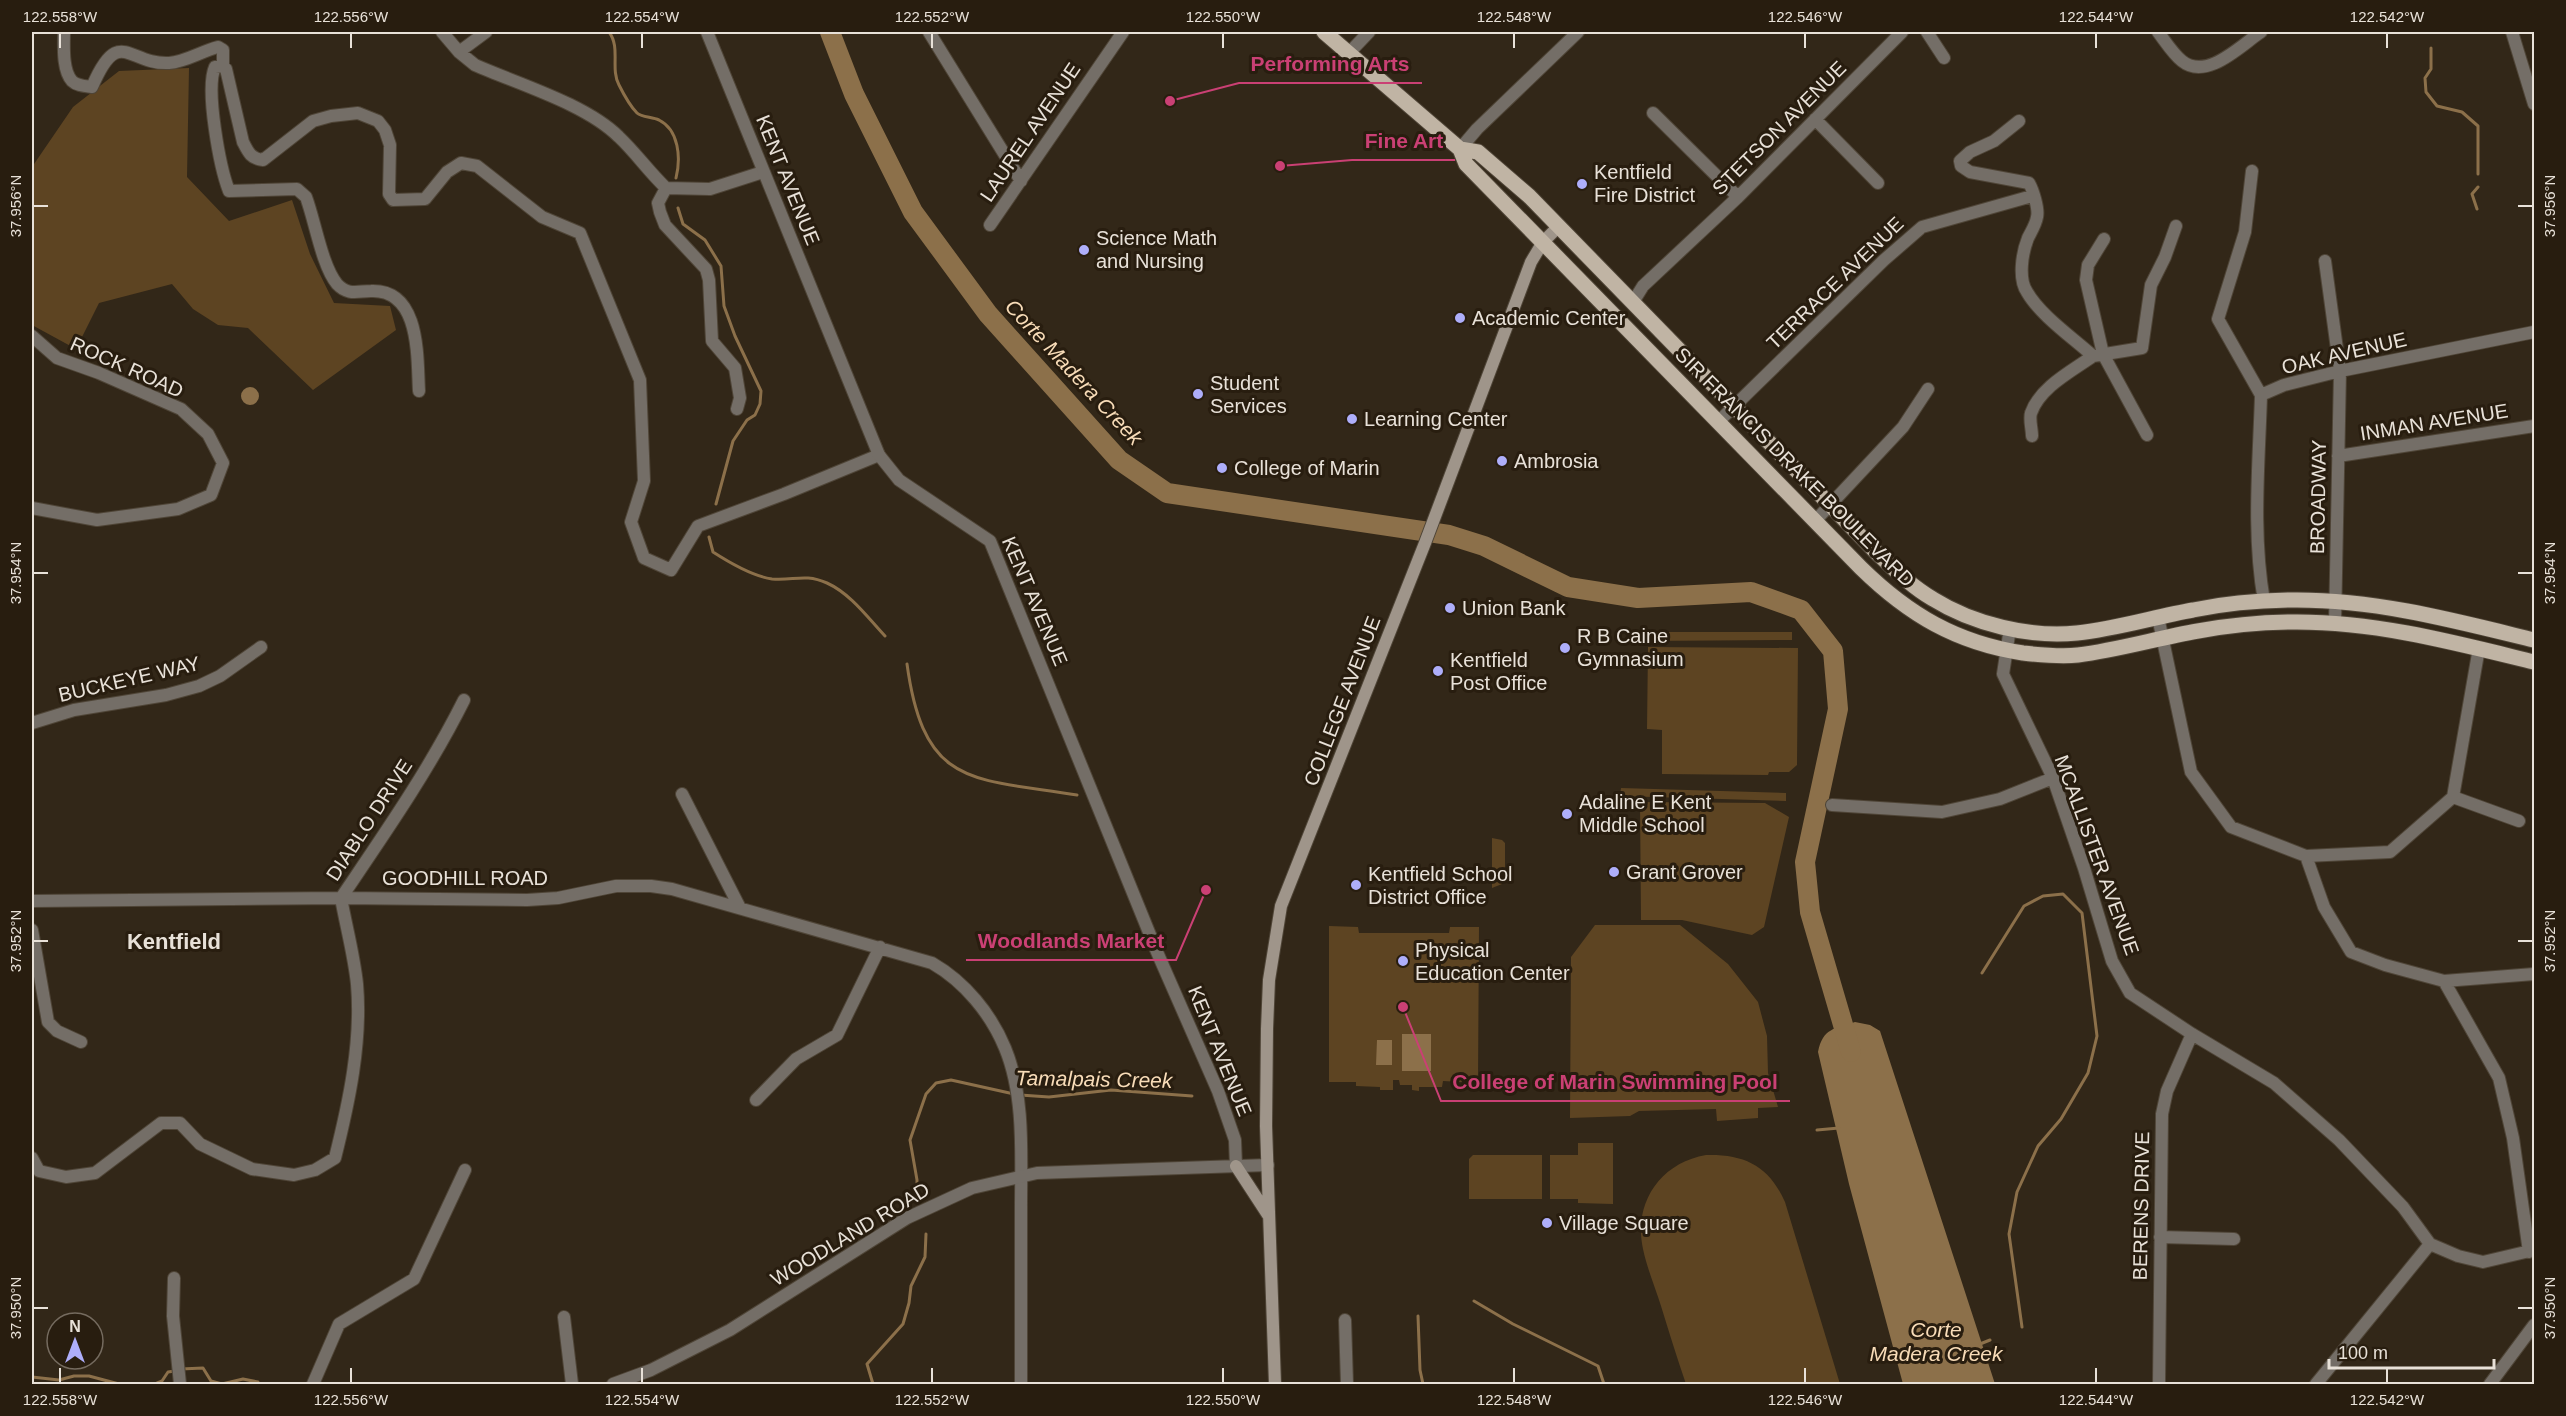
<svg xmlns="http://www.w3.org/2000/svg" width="2566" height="1416" viewBox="0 0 2566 1416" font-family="Arial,sans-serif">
	<rect width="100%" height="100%" fill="#322718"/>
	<!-- green -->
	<path fill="#5d4422" d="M189,68L187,177L229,221L292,200L310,254L334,303L390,306L396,330L313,390L248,328L218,325L193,309L172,284L99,303L76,349L32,325V167L73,107L119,71Z
		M1644,632H1792V640L1644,641Z
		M1648,647L1798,648L1797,765L1789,772H1769L1768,775L1662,774V730L1647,729Z
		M1621,788L1786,793V801L1620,796Z
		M1640,802L1765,803L1789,817L1764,927L1752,935L1682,920H1641Z
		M1492,838L1502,840L1505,843V880L1502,884L1492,888Z
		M1595,925H1680L1728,964L1758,1002L1767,1036L1768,1073L1778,1107L1758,1108V1118L1717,1121L1716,1109L1639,1111L1630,1116L1570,1118L1571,957Z
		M1329,926L1358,927L1359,933H1449L1450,927H1479L1478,1083L1443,1081L1442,1087H1419V1091L1412,1090V1085H1400L1399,1080H1393V1090H1380V1087L1356,1086V1082H1329Z
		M1578,1143H1613V1204L1578,1203V1199H1550V1155H1578Z
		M1473,1155H1542V1199H1469V1159Z
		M1706,1155C1745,1154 1769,1166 1785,1202L1840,1384H1686C1677,1358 1669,1332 1661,1306C1655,1287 1647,1268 1643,1249C1633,1203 1660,1163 1706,1155Z"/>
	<!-- water -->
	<path fill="#8c704a" d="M241 396a9 9 0 1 1 18 0a9 9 0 1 1-18 0Z
		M1855,1022L1870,1025L1880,1031L1995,1384H1903L1849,1184L1818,1052C1823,1028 1834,1029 1855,1022Z
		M1402,1034H1431V1071H1402Z
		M1377,1040H1392V1065H1376Z"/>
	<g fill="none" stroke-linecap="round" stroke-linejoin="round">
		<!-- stream -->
		<path stroke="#8c704a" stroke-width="3" d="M609,32C621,48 610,68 619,85C623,93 631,107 637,113C641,117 652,117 659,120C679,130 681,158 676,178
			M2431,48V69L2425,78L2426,92L2437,106L2462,112L2478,126V174
			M678,208L683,224L705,240L721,266L724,306L735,336L761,391L760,404L755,415L747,420L733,441L716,504
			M2477,209L2472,194L2478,187
			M709,537L713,552C730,563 752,576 772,579C794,581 804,573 827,583C851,594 868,618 885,636
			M907,664C924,788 972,778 1077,795
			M1982,973L2024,906L2043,896L2063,894L2082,913L2097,1036L2088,1073L2061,1119L2038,1146L2017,1192L2009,1234L2022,1327
			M1020,1095L1049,1097L1111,1090L1192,1096
			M1817,1130L1839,1128
			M917,1195V1180L910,1140L926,1094L936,1083L951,1080L1014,1094
			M1474,1301L1513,1324L1598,1366L1604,1384
			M1418,1316L1420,1370L1423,1384
			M1980,1344L1990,1340
			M181,1369L203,1368L211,1381L222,1384L243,1379L258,1382V1384
			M32,1377L59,1380L74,1376H89L119,1384
			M155,1384L162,1381L168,1372L175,1371
			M873,1384L867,1364L903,1324L909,1303L911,1286L925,1257L926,1234"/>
		<!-- river -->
		<path stroke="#8c704a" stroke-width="20" d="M830,32L854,94L913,212L988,314L1119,460L1167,493L1449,535L1484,546L1568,587L1638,598L1751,592L1801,610L1833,651L1838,709L1805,862L1810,912L1851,1052"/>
		<defs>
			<path id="minor" d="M64,32C64,45 62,70 72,81C77,86 85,86 92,87C119,24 128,65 169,63C185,62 202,51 218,47L223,50V66
				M442,32L459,52L475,65C518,84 586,104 619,137C636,153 649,172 666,188L710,189L763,172
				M929,32L1021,181
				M1927,32L1944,58
				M2158,32C2165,41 2173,54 2182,61C2207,81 2241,45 2261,32
				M459,52L486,32
				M1348,54L1369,32
				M1653,113L1738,197
				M1815,119L1878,183
				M2019,121L1994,141L1970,152L1960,161L1961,166L1970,172L2029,183C2033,190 2039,209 2037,217C2036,224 2031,232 2028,238C2022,253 2018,279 2027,292C2040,315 2073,338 2093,356L2142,348L2151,285L2165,257L2176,226
				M1460,149L1477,129L1578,32
				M2252,171L2245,232L2218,319L2261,395
				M666,188L658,203L660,212L665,225L706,269L709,280L712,341L735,368L740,398L737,409
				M990,225L1123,32
				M2104,239L2088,265L2086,280L2103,354L2147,435
				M2325,261L2340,371L2335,624
				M1633,302L1643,286L1738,197L1902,32
				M32,336L57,358L99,373L181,409L208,434L223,463L211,495L178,509L97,520L32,508
				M419,391C417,358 421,289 371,291C358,291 348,296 337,284C322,266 315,221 306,197L297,189L229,191C220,168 205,89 215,67L223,66L226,69L243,142C248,152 251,159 263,160L313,121L331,116L358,113L378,121L385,130L390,145L389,194L393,200L425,199L447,172L461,163L477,166L542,217L580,233L640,380L644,481L631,522L644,558L671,570L698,526L784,494L879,455
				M1718,422L1884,260L1922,227L2032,196
				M2032,436C2032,429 2029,419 2031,413C2040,387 2072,371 2093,356
				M2338,456L2534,426
				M1815,521L1903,427L1928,389
				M2264,601C2252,533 2259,463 2261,395L2284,385L2340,371L2534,332
				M2158,617L2191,772L2231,827L2306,856L2390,852L2453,797L2479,648
				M2010,628L2003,674L2053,778L2084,868L2112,961L2130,993L2192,1034L2274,1083L2339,1140L2403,1207L2430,1244L2458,1256L2483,1262L2534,1250
				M32,723L74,710L166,695L199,686L220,676L261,647
				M682,794L740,908
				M2453,797L2519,821
				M1832,805L1942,812L2000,799L2053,778
				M2306,856L2324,907L2351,952L2385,965L2444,981L2499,1078L2513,1138L2529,1252
				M32,901L341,898L527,900L558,898L616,886H651L672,889L932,963C965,982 991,1014 1005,1048C1025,1096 1021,1156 1021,1206C1021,1266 1021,1325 1021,1384
				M32,930L48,1022L57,1031L81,1042
				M2444,981L2534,974
				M756,1100L796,1059L837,1035L880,947
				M32,1158L39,1171L66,1177L95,1173L161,1123H180L200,1144L252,1169L294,1175L315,1170L335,1158C349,1102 362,1042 357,984C354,955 346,926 341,898C385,833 429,770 464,700
				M2160,1237L2234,1239
				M174,1278L173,1316L180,1384
				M564,1317L572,1384
				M1345,1320L1347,1384
				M313,1384L339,1324L414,1279L465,1170
				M2159,1384L2162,1114L2167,1091L2192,1034
				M2316,1384L2430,1244
				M2490,1384L2534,1325"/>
			<path id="tertiary" d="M707,32L879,455L899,480L990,541L1157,952L1218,1091L1235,1140L1236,1166
				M2512,32L2534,104
				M613,1384L651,1370L730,1330L907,1218L972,1188L1037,1173L1268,1165"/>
			<path id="secondary" d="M1236,1166L1268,1215
				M1275,1384L1266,1126L1267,1029L1269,980L1281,906L1425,543L1531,262L1543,242L1559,226"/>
			<path id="primary" d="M1324,32L1460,149L1466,164L1861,568C1909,615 1957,643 2023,653C2041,655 2060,657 2078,655C2118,650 2158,638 2198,631C2231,625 2264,622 2297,622C2378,622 2456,643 2534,662
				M1460,149L1478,152L1529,196L1877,553C1894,569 1912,587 1933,599C1973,624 2030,638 2077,633C2116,629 2154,617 2193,610C2227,603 2262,600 2297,600C2378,600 2456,621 2534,640"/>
		</defs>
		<!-- minor casing -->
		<use href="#minor" stroke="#4f4537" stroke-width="14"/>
		<!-- tertiary casing -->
		<use href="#tertiary" stroke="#4f4537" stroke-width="14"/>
		<!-- secondary casing -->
		<use href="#secondary" stroke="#4f4537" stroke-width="14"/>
		<!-- primary casing -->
		<use href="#primary" stroke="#4f4537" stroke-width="17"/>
		<!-- minor -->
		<use href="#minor" stroke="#746e67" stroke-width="12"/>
		<!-- tertiary -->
		<use href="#tertiary" stroke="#746e67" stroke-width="12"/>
		<!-- secondary -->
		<use href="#secondary" stroke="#9f958a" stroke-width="12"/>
		<!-- primary -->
		<use href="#primary" stroke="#c0b4a4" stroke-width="15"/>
	</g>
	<!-- ticks -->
	<path fill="none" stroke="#e8e1d8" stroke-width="2" d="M60,33V48M351,33V48M642,33V48M932,33V48M1223,33V48M1514,33V48M1805,33V48M2096,33V48M2387,33V48M33,206H48M2518,206H2533M33,573H48M2518,573H2533M33,941H48M2518,941H2533M33,1308H48M2518,1308H2533M60,1368V1383M351,1368V1383M642,1368V1383M932,1368V1383M1223,1368V1383M1514,1368V1383M1805,1368V1383M2096,1368V1383M2387,1368V1383"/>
	<!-- markers -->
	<g fill="#aeaefa" stroke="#281d0f" stroke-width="2">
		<circle cx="1582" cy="184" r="6"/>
		<circle cx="1084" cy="250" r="6"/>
		<circle cx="1460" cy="318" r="6"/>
		<circle cx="1198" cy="394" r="6"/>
		<circle cx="1352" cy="419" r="6"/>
		<circle cx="1502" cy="461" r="6"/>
		<circle cx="1222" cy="468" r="6"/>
		<circle cx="1450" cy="608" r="6"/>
		<circle cx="1565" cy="648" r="6"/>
		<circle cx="1438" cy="671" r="6"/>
		<circle cx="1567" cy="814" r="6"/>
		<circle cx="1614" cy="872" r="6"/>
		<circle cx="1356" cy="885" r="6"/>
		<circle cx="1403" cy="961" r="6"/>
		<circle cx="1547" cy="1223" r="6"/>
	</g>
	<g text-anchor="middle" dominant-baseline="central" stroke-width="6" stroke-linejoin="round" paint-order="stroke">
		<!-- street labels -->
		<g font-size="20" fill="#e8e1d8" stroke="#281d0f">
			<text transform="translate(1779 128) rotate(-45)">STETSON AVENUE</text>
			<text transform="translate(1030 132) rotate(-56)">LAUREL AVENUE</text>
			<text transform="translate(788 180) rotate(68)">KENT AVENUE</text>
			<text transform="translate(1835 283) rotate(-44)">TERRACE AVENUE</text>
			<text transform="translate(2344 353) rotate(-13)">OAK AVENUE</text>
			<text transform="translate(127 367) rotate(24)">ROCK ROAD</text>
			<text transform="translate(2434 422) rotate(-9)">INMAN AVENUE</text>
			<text transform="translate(1795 467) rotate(45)">SIR FRANCIS DRAKE BOULEVARD</text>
			<text transform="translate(2318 497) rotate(-89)">BROADWAY</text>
			<text transform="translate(1035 601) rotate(67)">KENT AVENUE</text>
			<text transform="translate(129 679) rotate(-13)">BUCKEYE WAY</text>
			<text transform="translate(1342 701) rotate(-69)">COLLEGE AVENUE</text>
			<text transform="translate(369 820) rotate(-57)">DIABLO DRIVE</text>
			<text transform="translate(2097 855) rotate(70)">MCALLISTER AVENUE</text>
			<text x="465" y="878">GOODHILL ROAD</text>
			<text transform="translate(1220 1051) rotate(68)">KENT AVENUE</text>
			<text transform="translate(2141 1206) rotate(-89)">BERENS DRIVE</text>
			<text transform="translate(850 1234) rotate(-31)">WOODLAND ROAD</text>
		</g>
		<!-- poi labels -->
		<g font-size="20" fill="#e8e1d8" stroke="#281d0f" text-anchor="start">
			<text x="1594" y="172">Kentfield<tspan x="1594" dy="23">Fire District</tspan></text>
			<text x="1096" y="238">Science Math<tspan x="1096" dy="23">and Nursing</tspan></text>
			<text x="1472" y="318">Academic Center</text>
			<text x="1210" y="383">Student<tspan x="1210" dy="23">Services</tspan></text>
			<text x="1364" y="419">Learning Center</text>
			<text x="1514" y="461">Ambrosia</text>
			<text x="1234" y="468">College of Marin</text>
			<text x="1462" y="608">Union Bank</text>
			<text x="1577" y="636">R B Caine<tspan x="1577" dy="23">Gymnasium</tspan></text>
			<text x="1450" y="660">Kentfield<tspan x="1450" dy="23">Post Office</tspan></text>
			<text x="1579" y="802">Adaline E Kent<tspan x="1579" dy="23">Middle School</tspan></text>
			<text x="1626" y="872">Grant Grover</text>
			<text x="1368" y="874">Kentfield School<tspan x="1368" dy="23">District Office</tspan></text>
			<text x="1415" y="950">Physical<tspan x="1415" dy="23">Education Center</tspan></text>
			<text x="1559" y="1223">Village Square</text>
		</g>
		<!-- water labels -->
		<g font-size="21" font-style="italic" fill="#f8dcb8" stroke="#281d0f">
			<text transform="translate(1074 372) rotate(47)">Corte Madera Creek</text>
			<text transform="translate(1094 1079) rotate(1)">Tamalpais Creek</text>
			<text x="1936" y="1329">Corte<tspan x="1936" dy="24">Madera Creek</tspan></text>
		</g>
		<!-- quarter labels -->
		<g font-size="22" font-weight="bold" fill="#e8e1d8" stroke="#281d0f">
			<text x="174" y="941">Kentfield</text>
		</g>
	</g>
	<!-- callouts -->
	<path fill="none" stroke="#ca4074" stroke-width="2" d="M1170 101L1239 83H1422M1280 166L1352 160H1455M1206 890L1176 960H966M1403 1007L1441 1101H1790"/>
	<g fill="#ca4074" stroke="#281d0f" stroke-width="2">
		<circle cx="1170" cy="101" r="6"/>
		<circle cx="1280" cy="166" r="6"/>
		<circle cx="1206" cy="890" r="6"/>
		<circle cx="1403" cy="1007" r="6"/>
	</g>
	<g font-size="21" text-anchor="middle" font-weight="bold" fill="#ca4074" stroke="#281d0f" stroke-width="6" stroke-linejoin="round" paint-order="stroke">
		<text x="1330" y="71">Performing Arts</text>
		<text x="1404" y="148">Fine Art</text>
		<text x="1071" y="948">Woodlands Market</text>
		<text x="1615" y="1089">College of Marin Swimming Pool</text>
	</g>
	<!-- border -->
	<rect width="2566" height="1416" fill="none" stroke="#281d0f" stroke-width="66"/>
	<!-- north arrow -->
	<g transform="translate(75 1341)"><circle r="28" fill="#281d0f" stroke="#756b5f" stroke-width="1.5"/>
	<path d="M0-4.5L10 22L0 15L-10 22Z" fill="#aeaefa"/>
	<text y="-9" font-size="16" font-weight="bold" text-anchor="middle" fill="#e8e1d8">N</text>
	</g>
	<!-- scale -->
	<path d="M2329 1359v9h165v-9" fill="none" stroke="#e8e1d8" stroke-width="3"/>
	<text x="2338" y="1359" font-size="18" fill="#e8e1d8" stroke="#281d0f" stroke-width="4.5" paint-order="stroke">100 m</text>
	<rect x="33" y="33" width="2500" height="1350" fill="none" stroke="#e8e1d8" stroke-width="2"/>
	<g font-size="15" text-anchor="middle" fill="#e8e1d8">
		<text x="60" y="22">122.558°W</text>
		<text x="351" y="22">122.556°W</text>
		<text x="642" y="22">122.554°W</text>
		<text x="932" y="22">122.552°W</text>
		<text x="1223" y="22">122.550°W</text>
		<text x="1514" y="22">122.548°W</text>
		<text x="1805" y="22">122.546°W</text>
		<text x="2096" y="22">122.544°W</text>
		<text x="2387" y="22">122.542°W</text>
		<text transform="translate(16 206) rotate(-90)" y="5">37.956°N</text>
		<text transform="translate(2550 206) rotate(-90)" y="5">37.956°N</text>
		<text transform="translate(16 573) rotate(-90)" y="5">37.954°N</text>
		<text transform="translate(2550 573) rotate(-90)" y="5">37.954°N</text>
		<text transform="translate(16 941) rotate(-90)" y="5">37.952°N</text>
		<text transform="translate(2550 941) rotate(-90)" y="5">37.952°N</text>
		<text transform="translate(16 1308) rotate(-90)" y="5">37.950°N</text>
		<text transform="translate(2550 1308) rotate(-90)" y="5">37.950°N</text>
		<text x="60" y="1405">122.558°W</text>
		<text x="351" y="1405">122.556°W</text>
		<text x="642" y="1405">122.554°W</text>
		<text x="932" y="1405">122.552°W</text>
		<text x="1223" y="1405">122.550°W</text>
		<text x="1514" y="1405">122.548°W</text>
		<text x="1805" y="1405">122.546°W</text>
		<text x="2096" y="1405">122.544°W</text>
		<text x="2387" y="1405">122.542°W</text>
	</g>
</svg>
